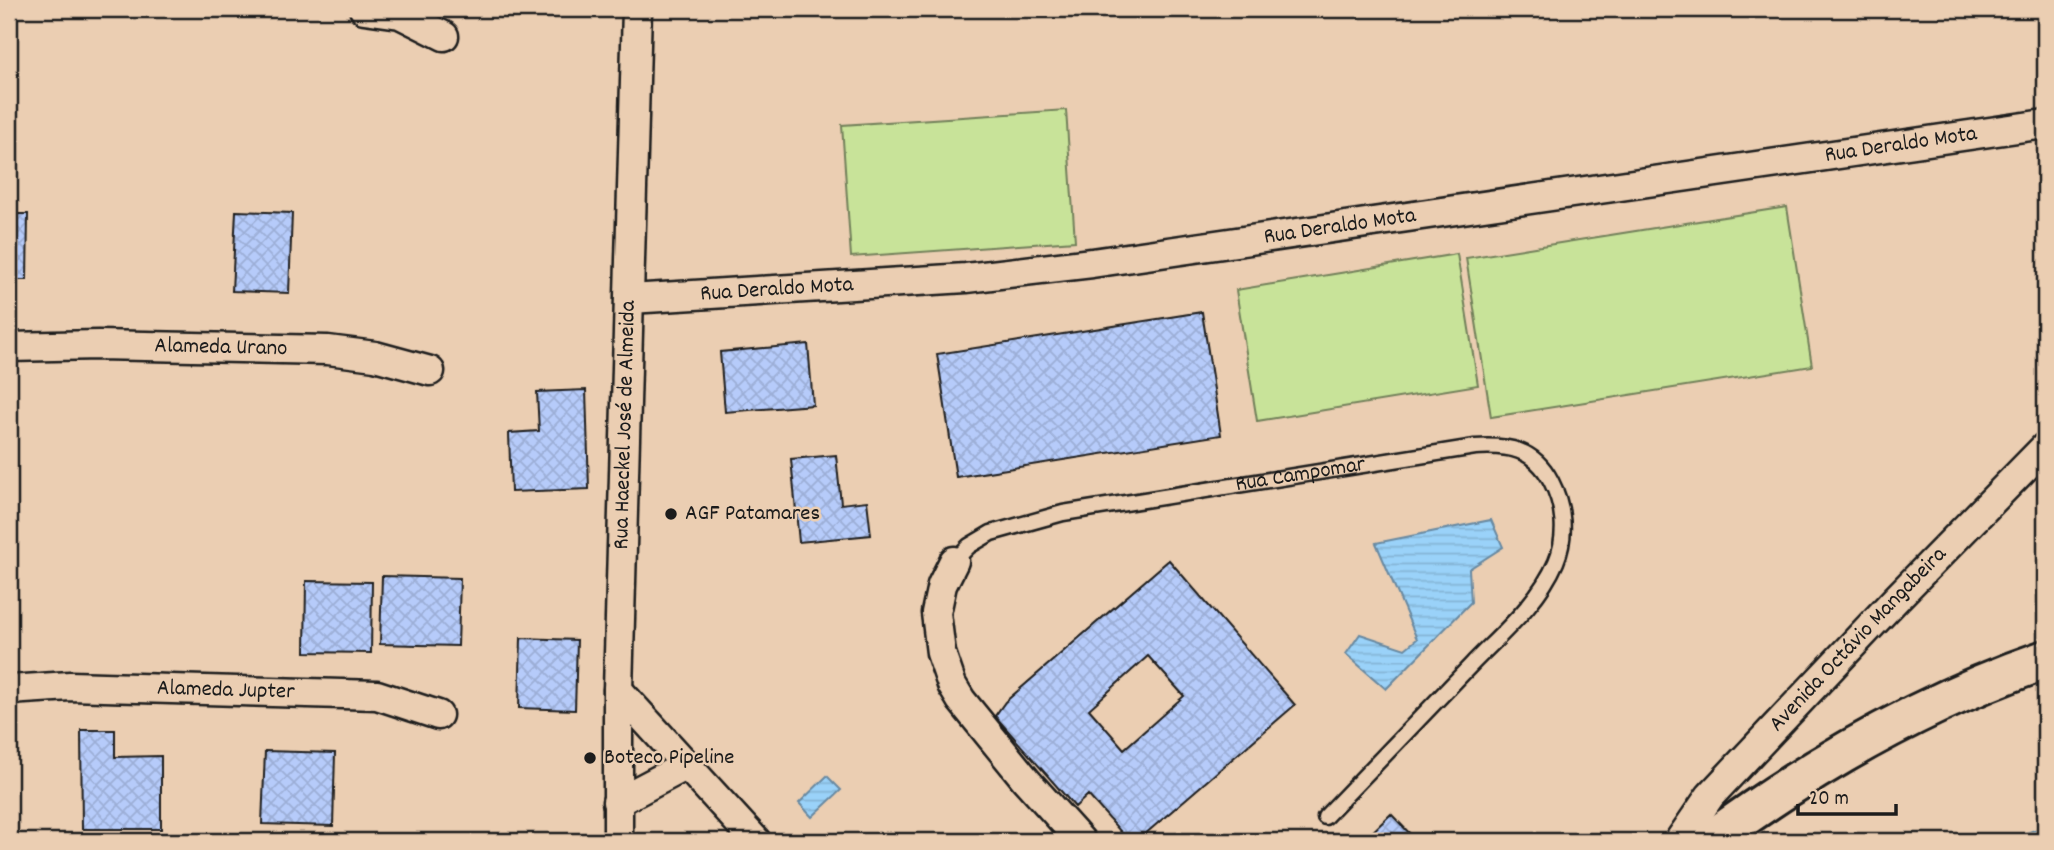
<svg xmlns="http://www.w3.org/2000/svg" width="2054" height="850" viewBox="0 0 2054 850" font-family="Dekko,sans-serif">
	<defs>
		<pattern id="water-rules" width="6" height="5" patternUnits="userSpaceOnUse" patternTransform="scale(1.75)"><rect width="6" height="5" fill="#9ad2f9"/><path d="M0 2.5h6" fill="none" stroke="#84b4d5"/></pattern>
		<pattern id="building-cross-hatch" width="8" height="8" patternUnits="userSpaceOnUse" patternTransform="scale(1.75)"><rect width="8" height="8" fill="#b6cbfa"/><path d="M0 0l8 8M0 8l8-8" fill="none" stroke="#9caed6"/></pattern>
	</defs>
	<rect width="100%" height="100%" fill="#ebceb2"/>
	<filter id="ink" filterUnits="userSpaceOnUse"><feTurbulence type="fractalNoise" baseFrequency=".0143" numOctaves="2"/><feDisplacementMap in="SourceGraphic" scale="14" xChannelSelector="R" yChannelSelector="G"/><feConvolveMatrix kernelMatrix="1 2 1 2 8 2 1 2 1" color-interpolation-filters="sRGB"/></filter>
	<g filter="url(#ink)">
		<!-- grass -->
		<path fill="#c8e399" stroke="#72805a" stroke-width="2" d="M1066,110L1075,241L851,257L842,125Z
			M1787,207L1812,366L1491,417L1466,258Z
			M1457,254L1478,385L1257,421L1236,290Z"/>
		<!-- water -->
		<path fill="url(#water-rules)" stroke="#6889a1" stroke-width="2" d="M1491,520L1503,547L1469,569L1471,602L1386,689L1346,654L1360,634L1405,649L1417,639L1376,543Z
			M827,776L841,790L812,817L799,803Z
			M2045,823V841H2004L2035,830Z"/>
		<!-- building -->
		<path fill="url(#building-cross-hatch)" stroke="#1c1c1c" stroke-width="2" fill-rule="evenodd" d="M236,211L292,213L289,293L232,291Z
			M9,214H28L27,280H9Z
			M1202,312L1221,435L956,477L937,354Z
			M808,344L813,405L725,412L720,352Z
			M586,390L589,489L511,492L509,433L539,431L537,392Z
			M836,455L841,504L867,501L871,535L799,542L791,459Z
			M1169,560L1295,705L1137,841H1129L1088,795L1075,807L995,716L1005,702ZM1148,656L1184,696L1124,749L1089,709Z
			M382,576L460,578L458,646L380,644Z
			M306,581L372,582L371,653L305,652Z
			M521,638L577,640L575,710L519,708Z
			M81,730H115V757L161,756V829H82Z
			M265,751L335,753L333,826L262,824Z
			M1391,814L1417,841H1363Z"/>
		<g fill="none" stroke-linecap="round" stroke-linejoin="round">
			<defs>
				<g id="service">
					<path id="s1" d="M954,561L969,546L991,533L1063,513L1475,447C1508,445 1534,448 1551,481C1564,506 1567,536 1556,562C1539,602 1501,634 1472,664C1423,715 1374,766 1325,817"/>
				</g>
				<g id="minor">
					<path d="M364,9L400,14L444,36"/>
					<path id="s2" d="M630,299L966,278L1092,263L2045,124"/>
					<path id="s3" d="M9,347L98,345L328,350L375,356L430,371"/>
					<path d="M954,561L942,585L936,613L941,653L952,685L961,700L1026,780L1081,841"/>
					<path id="s4" d="M9,690L70,686L377,695L438,715"/>
					<path d="M618,690L756,841"/>
					<path d="M617,802L687,765"/>
					<path id="s5" d="M618,841V690L637,9"/>
					<path id="s6" d="M1679,841L1710,796L1895,600L2045,447"/>
				</g>
				<path id="primary" d="M1710,841C1812,766 1926,701 2045,660"/>
			</defs>
			<!-- service casing -->
			<use href="#service" stroke="#1c1c1c" stroke-width="19"/>
			<!-- minor casing -->
			<use href="#minor" stroke="#1c1c1c" stroke-width="33"/>
			<!-- primary casing -->
			<use href="#primary" stroke="#1c1c1c" stroke-width="44"/>
			<!-- service -->
			<use href="#service" stroke="#ebceb2" stroke-width="14"/>
			<!-- minor -->
			<use href="#minor" stroke="#ebceb2" stroke-width="28"/>
			<!-- primary -->
			<use href="#primary" stroke="#ebceb2" stroke-width="38"/>
		</g>
	</g>
	<!-- markers -->
	<g fill="#1c1c1c" stroke="#ebceb2" stroke-width="2.5">
		<circle cx="671" cy="514" r="7"/>
		<circle cx="590" cy="758" r="7"/>
	</g>
	<g text-anchor="middle" dominant-baseline="central" stroke-width="5" stroke-linejoin="round" paint-order="stroke">
		<!-- street labels -->
		<g font-size="23" fill="#1c1c1c" stroke="#ebceb2">
			<text stroke="none"><textPath href="#s2" startOffset="1281">Rua Deraldo Mota</textPath></text>
			<text stroke="none"><textPath href="#s2" startOffset="714">Rua Deraldo Mota</textPath></text>
			<text stroke="none"><textPath href="#s2" startOffset="147">Rua Deraldo Mota</textPath></text>
			<text stroke="none"><textPath href="#s3" startOffset="212">Alameda Urano</textPath></text>
			<text stroke="none"><textPath href="#s5" startOffset="416">Rua Haeckel José de Almeida</textPath></text>
			<text stroke="none"><textPath href="#s1" startOffset="362">Rua Campomar</textPath></text>
			<text stroke="none"><textPath href="#s6" startOffset="270">Avenida Octávio Mangabeira</textPath></text>
			<text stroke="none"><textPath href="#s4" startOffset="217">Alameda Jupter</textPath></text>
		</g>
		<!-- poi labels -->
		<g font-size="23" fill="#1c1c1c" stroke="#ebceb2" text-anchor="start">
			<text x="685" y="514">AGF Patamares</text>
			<text x="604" y="758">Boteco Pipeline</text>
		</g>
	</g>
	<!-- margin -->
	<rect width="2054" height="850" fill="none" stroke="#ebceb2" stroke-width="35"/>
	<rect x="18" y="18" width="2019" height="815" fill="none" stroke="#1c1c1c" stroke-width="2.5" filter="url(#ink)"/>
	<!-- scale -->
	<path d="M1798 804v10h98v-10" fill="none" stroke="#1c1c1c" stroke-width="3.5"/>
	<text x="1809" y="804" font-size="21" fill="#1c1c1c" stroke="#ebceb2" stroke-width="5" paint-order="stroke">20 m</text>
</svg>
